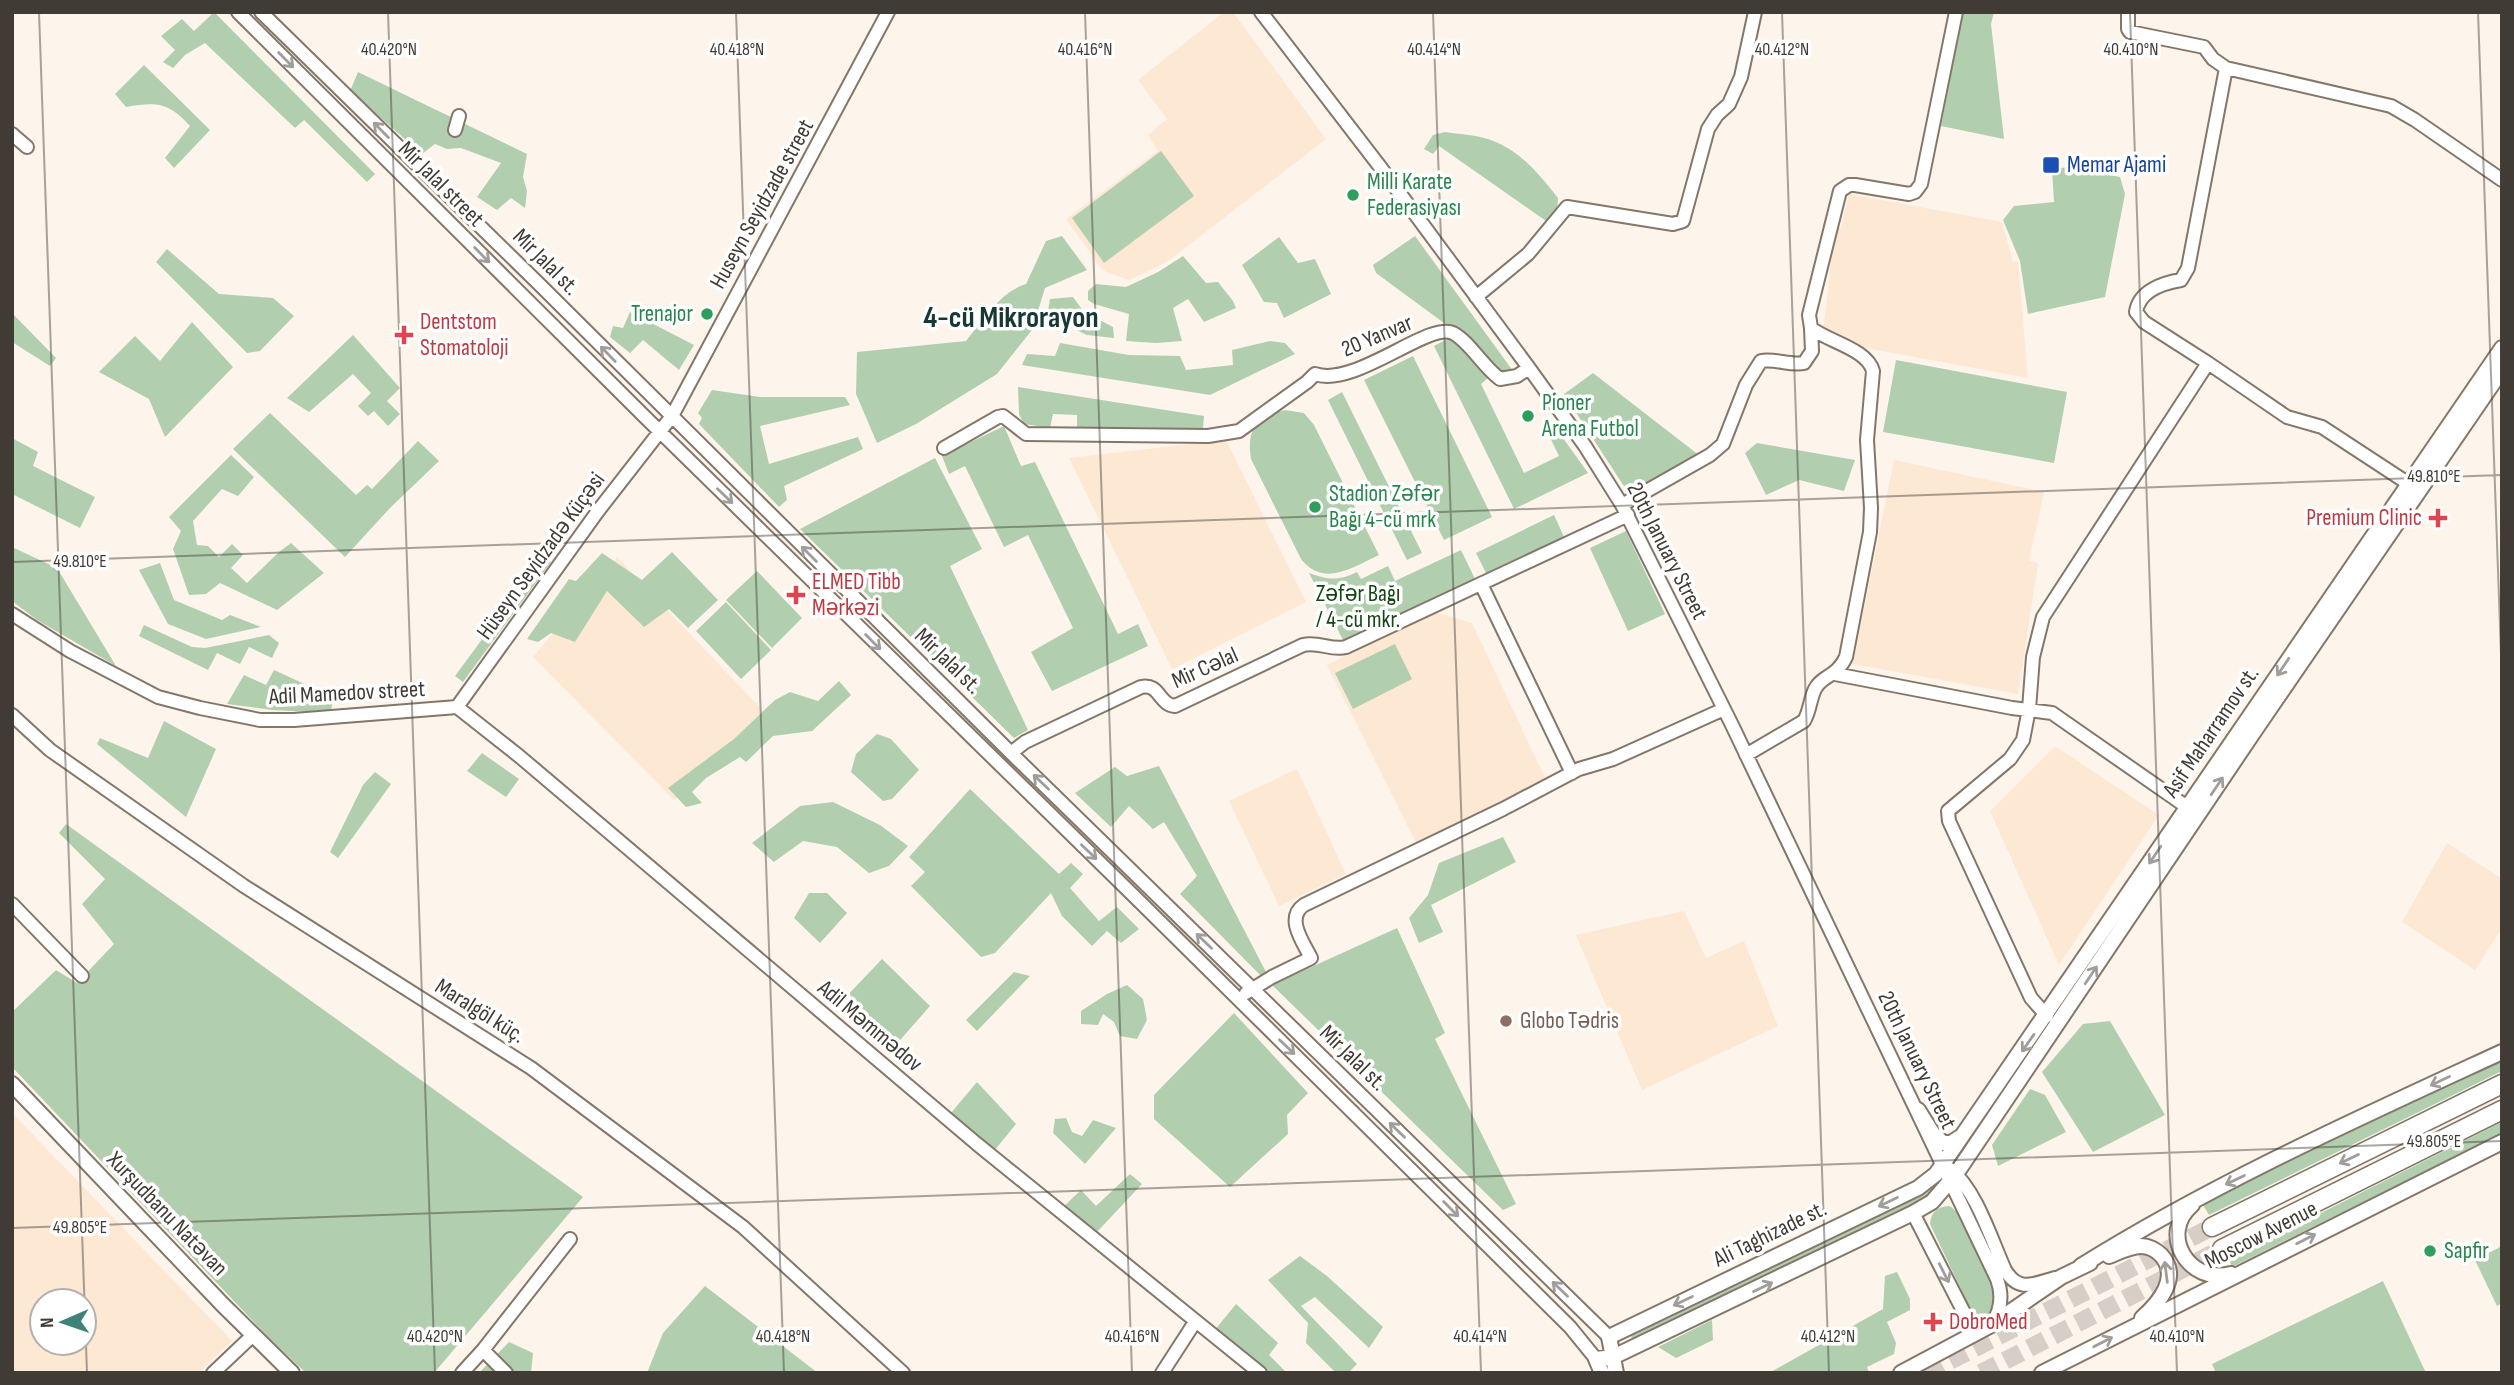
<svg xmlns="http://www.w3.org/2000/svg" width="2514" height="1385" viewBox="0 0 2514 1385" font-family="'Sofia Sans Condensed',sans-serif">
	<rect width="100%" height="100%" fill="#fdf4eb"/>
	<!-- built -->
	<path fill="#fde8d4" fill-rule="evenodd" d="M1224,12H1233L1326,139L1167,262L1129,280L1106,272L1101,268L1066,219L1158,151L1148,135L1167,119L1138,80Z
		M1849,194L2002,222L2013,262L2018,261L2028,378L1850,345L1823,332L1835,228H1841Z
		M1226,440L1306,602L1172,669L1069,458Z
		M1894,460L2044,492L2029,561L2038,563L2018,694L1853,664Z
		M617,557L771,719L674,800L533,657Z
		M1434,612L1472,623L1547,782L1417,845L1327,665Z
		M2055,746L2159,815L2059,965L1990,811Z
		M1297,769L1346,874L1279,906L1229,801Z
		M2447,843L2502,879V928L2475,970L2402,922Z
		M1684,911L1706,958L1744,941L1778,1026L1642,1090L1576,935Z
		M12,1113L232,1341L198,1373H12ZM42,1301H84V1343H42Z"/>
	<!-- green -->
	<path fill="#b1cfaf" d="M214,12L375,174L367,182L304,120L295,128L205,43L185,55L173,68L163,62L175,50L161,36L182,19L194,31Z
		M1963,12H1994L1991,24L2004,139L1941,126Z
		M144,65L210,130L174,168L165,158L190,126C168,102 157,102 126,107L115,94Z
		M358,72L527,154L523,177L527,191L525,208L511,198L497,210L477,197L501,163L461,148L447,149L435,144L422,154L350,91Z
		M1445,132C1459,134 1475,135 1488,139C1519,149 1539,174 1558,198L1557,212L1536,237L1546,221L1439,146L1433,154L1424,149L1433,135Z
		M1161,151L1194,196L1104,263L1072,218Z
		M2070,167L2120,177L2125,194L2105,297L2028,314L2020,261L2003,220L2014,206L2054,202L2052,169Z
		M1062,236L1087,270L1045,288L1032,330L997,374L916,424L877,443L856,394L857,352L966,341C983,320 1000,292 1026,284L1046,241Z
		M1415,236L1513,371H1496L1481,384L1524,473L1559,456L1545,427L1553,424L1588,473L1514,509L1434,346L1453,336L1452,329L1376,273L1373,265Z
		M1279,237L1298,263L1315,259L1331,294L1284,318L1277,303L1264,302L1242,265Z
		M167,249L219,294L273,298L294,316L260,351L247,353L156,262Z
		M1183,256L1206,283L1218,282L1233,301L1236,308L1204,322L1188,299L1173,308L1182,341L1156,343L1126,341L1129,314L1094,304L1088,300V291L1096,284L1126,287L1158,272Z
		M1073,297L1084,312L1113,327L1114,338L1087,335L1047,316L1050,299Z
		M630,312L694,345L679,370L643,340L630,353L610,337L613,326L623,328Z
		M12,313L56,358L50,366L12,342Z
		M192,322L233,367L165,437L149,399L99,372L135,336L160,361Z
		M353,335L400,388L387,401L400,414L388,426L374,411L368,416L358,406L371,393L353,374L309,412L287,398Z
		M1270,341L1285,343L1295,354L1210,395L1022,365L1027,354L1055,356L1060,343L1129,355L1180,356L1186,370L1233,365L1232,350Z
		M1413,356L1492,517L1444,540L1364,380Z
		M1896,360L2067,392L2054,463L1883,432Z
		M1593,373L1700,456L1629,494L1564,394Z
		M1018,387L1204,416L1203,428L1126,432L1077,428V415L1053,414L1050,428L1024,424L1019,414Z
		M712,390L760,397H845L850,405L760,426L769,464L858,437L863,449L784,486L787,500L779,507L699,424L702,418L698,413Z
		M1342,392L1422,553L1407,560L1328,400Z
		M1285,410L1304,413L1314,425L1379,555C1353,567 1323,588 1301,559L1251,459C1246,428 1257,418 1285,410Z
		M270,413L356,495L367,485L372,489L418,441L439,461L390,508L345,557L233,449Z
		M1004,426L1021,466L1035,462L1118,634L1138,624L1148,646L1052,691L1031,652L1073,628L1028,535L1004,547L965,466L949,474L942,456Z
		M12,438L38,452L33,466L95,497L80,528L12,494Z
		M1757,443L1855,460L1844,491L1799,480L1766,495L1745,453Z
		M231,455L254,477L238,496L222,489L193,521L197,545L208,546L219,557L232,544L243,555L231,568L247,583L279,552L291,543L324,573L277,610L220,583L206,594L189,595L173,549L181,531L169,517Z
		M935,458L982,549L950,566L1028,730L1014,738L800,529Z
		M1554,515L1565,539L1487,575L1476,553Z
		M1626,531L1665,614L1628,631L1590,548Z
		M12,547L57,568L116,666L37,620L12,601Z
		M1461,550L1476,581L1345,644L1309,573C1328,580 1339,581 1357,572L1361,579L1388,566L1395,581Z
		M672,552L718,600L688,628L669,609L644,627L607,591L575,642L551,633L538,642L527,639L569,579L576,581L602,553L642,580Z
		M544,555L551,562L463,682L455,676Z
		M160,563L174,600L222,620L230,615L261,627L206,639L168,624L139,570Z
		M757,571L802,618L772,648L726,600Z
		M726,602L771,650L741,679L696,631Z
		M144,625L192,647L205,648L269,635L279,643L272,658L249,647L240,664L217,653L208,670L139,636Z
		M1395,644L1412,679L1353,709L1335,673Z
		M274,670L333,697L331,713L272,710L227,704L244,675L266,685Z
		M839,681L851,695L812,731L773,736L746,762L740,757L706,778L692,792L702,803L686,807L668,788L734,739L775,700L790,692L818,701Z
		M164,721L216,749L186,817L97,744L100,738L148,758Z
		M877,734L891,739L919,770L892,799L883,801L851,772L856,754Z
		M482,753L519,779L506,797L467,771Z
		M1159,766L1267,974L1262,977L1180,894L1197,876L1164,822L1153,829L1129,806L1111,827L1075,793L1115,767L1127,776Z
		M375,772L391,784L338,858L330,852L363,785Z
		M970,789L1059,874L1071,863L1083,874L1070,888L1099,921L1117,907L1139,929L1121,943L1107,931L1092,946L1062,916L1051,893L995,953L981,957L911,886L925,872L909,857Z
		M833,802L880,825L908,846L889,866L869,873L837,847L803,841L774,862L752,843L800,806Z
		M66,824L583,1197L434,1373H306L268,1337L12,1067V1012L56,970L77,983L114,944L82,904L105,879L59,833Z
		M1503,837L1516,862L1431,905L1443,932L1419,943L1409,918L1428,895L1439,863Z
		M809,893H827L847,913L820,943L794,918Z
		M1397,928L1445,1033L1435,1039L1516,1204L1503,1210L1272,985Z
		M882,959L930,1006L894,1047L843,1000Z
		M1014,972L1030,976L977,1031L966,1020Z
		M1127,985L1143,999L1147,1020L1137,1039L1120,1036L1114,1022L1103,1014L1098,1025L1081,1024V1011L1107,994Z
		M1234,1013L1308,1093L1287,1115L1288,1134L1230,1187L1154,1119V1095Z
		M2110,1021L2165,1115L2093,1152L2042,1072L2083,1024Z
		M2502,1059V1071L2209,1215L2202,1203Z
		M977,1082L1016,1124L994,1151L950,1114Z
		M2030,1089L2045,1095L2066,1132L1998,1166L1992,1145Z
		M1066,1118L1072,1132L1082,1136L1093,1120L1116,1128L1085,1164L1053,1133L1055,1119Z
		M2502,1122V1133L2232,1267L2229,1259Z
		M1130,1174L1142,1184L1095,1234L1062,1208L1081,1190L1096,1206Z
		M1938,1180L1941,1183L1927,1197L1895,1214L1633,1341L1630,1334Z
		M1949,1206C1966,1212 2001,1290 1994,1309C1991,1316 1983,1320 1977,1323L1930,1224C1931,1212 1937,1207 1949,1206Z
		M2502,1246V1303L2497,1306L2475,1260Z
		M1300,1256L1327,1276L1383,1327L1369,1348L1315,1297L1301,1306L1357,1364L1348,1373H1336L1306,1343L1308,1323L1268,1280Z
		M1897,1272L1910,1299V1310L1887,1322L1896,1343L1894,1354L1867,1367L1869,1373H1769L1883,1309L1885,1276Z
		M2383,1281L2426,1373H2216L2212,1364Z
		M705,1286L818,1373H647L663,1333Z
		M1236,1304L1278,1343L1269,1355L1287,1373H1268L1214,1331Z
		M1712,1320L1713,1340L1676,1358L1658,1347Z
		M509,1342L533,1353L531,1373H479Z"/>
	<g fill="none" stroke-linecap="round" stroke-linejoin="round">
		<!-- highway-tunnel -->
		<path stroke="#d7cfc7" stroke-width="18" stroke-dasharray="18 9" stroke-linecap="butt" d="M1926,1373L2212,1227
			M1981,1373L2222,1249"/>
		<defs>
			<path id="minor" d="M238,12L644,416L1135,897L1570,1327L1596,1359
				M261,12L540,285L1011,753L1609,1337
				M1261,12L1381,168L1529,368L1585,446L1622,505L1732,725L1997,1279C2003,1295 2001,1310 1992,1324
				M2128,12V29L2130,32L2204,47L2213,59L2226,68L2391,106L2415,120L2502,180
				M455,130L459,116
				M12,134L27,147
				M1476,297L1528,254L1567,207L1673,224L1683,221L1708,129L1717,115L1729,104L1741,77L1755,12
				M2208,363L2144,322L2136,312C2139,291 2163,283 2181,280L2188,268L2226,68
				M944,448L998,417L1003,416L1026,434L1208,436L1239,431L1307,382L1315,374C1355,388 1429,321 1453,333C1470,342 1483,367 1500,379L1517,376L1529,368
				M1622,505L1710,455L1723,444L1746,385L1761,361C1775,358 1790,366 1804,363L1812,351L1811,328
				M1481,584L1572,773
				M12,614L70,651L158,697L200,708L260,720H294L457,707L519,756L977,1144L1260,1373
				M1835,674L2012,708L2052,713L2187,807
				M457,707L598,511L672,416L888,12
				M12,715L50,750L244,886L531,1068L743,1227L903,1373
				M1011,753L1025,742L1141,687C1160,683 1158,704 1175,706L1303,645C1319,641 1331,651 1346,647L1628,515
				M1746,755L1804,721C1810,711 1810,699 1815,689C1822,675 1836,678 1846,657L1870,532L1871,508L1867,440L1873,371C1867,349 1829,342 1811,328L1809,315L1840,191L1849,185H1855L1909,194L1915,192L1921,184L1956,12
				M12,904L82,976
				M1246,993L1272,977L1311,958C1303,942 1285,918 1304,905L1503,809L1579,769L1613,759L1724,709
				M2047,1016L2031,998L1949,821L1948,811L2010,759L2023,740L2029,709L2033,657L2043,617L2208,363L2287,417L2322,427L2409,484
				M1950,1169C1976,1189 1991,1239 2005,1270C2019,1293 2033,1284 2055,1278
				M1913,1213L1975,1334
				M483,1350L506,1373
				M213,1373L253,1335
				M462,1373L483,1350L570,1239
				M1162,1373L1195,1322"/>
			<path id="major" d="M12,1084L222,1304L292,1373
				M1918,1110L1933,1134L1943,1143H1951L1962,1136
				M2192,1205C2158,1234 2189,1285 2231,1274
				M2109,1256C2119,1252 2130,1246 2141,1246C2148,1246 2156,1250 2161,1255C2181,1277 2159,1303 2142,1318
				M2081,1266C2214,1183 2359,1118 2502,1052
				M1609,1337L1918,1188L1936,1174L2502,348
				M1609,1337L1616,1373
				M1596,1359L1613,1357L1913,1213L1932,1202L1956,1174L2255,730L2502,370
				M1596,1359L1602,1373
				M1901,1373L1991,1325L2061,1277L2090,1263
				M2042,1373L2502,1142"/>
			<path id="highway" d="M2212,1227L2502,1084
				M2222,1249L2502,1110"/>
		</defs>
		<!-- minor casing -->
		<use href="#minor" stroke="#84776a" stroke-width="16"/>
		<!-- major casing -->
		<use href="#major" stroke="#84776a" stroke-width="18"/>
		<!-- highway casing -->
		<use href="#highway" stroke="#84776a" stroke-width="21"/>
		<!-- minor -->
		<use href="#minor" stroke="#fff" stroke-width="12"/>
		<!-- major -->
		<use href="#major" stroke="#fff" stroke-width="14"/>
		<!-- highway -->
		<use href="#highway" stroke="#fff" stroke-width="18"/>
	</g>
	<!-- one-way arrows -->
	<defs><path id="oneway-shaft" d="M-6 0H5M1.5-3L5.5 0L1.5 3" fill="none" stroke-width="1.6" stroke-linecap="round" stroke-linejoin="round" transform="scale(1.75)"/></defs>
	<g stroke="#a09d9a">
		<use href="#oneway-shaft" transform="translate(286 60) rotate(45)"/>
		<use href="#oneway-shaft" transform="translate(381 130) rotate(-135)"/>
		<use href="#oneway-shaft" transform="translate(482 255) rotate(45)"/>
		<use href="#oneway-shaft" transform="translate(608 354) rotate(-134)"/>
		<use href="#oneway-shaft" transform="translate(725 496) rotate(44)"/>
		<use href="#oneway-shaft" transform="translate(809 554) rotate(-135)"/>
		<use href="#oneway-shaft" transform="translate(873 642) rotate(45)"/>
		<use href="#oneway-shaft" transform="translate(2283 667) rotate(124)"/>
		<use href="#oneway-shaft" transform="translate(1041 782) rotate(-136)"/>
		<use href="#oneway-shaft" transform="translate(2217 786) rotate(-56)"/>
		<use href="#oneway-shaft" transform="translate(1089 852) rotate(44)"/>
		<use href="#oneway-shaft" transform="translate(2155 855) rotate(124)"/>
		<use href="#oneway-shaft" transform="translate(1204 941) rotate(-136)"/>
		<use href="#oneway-shaft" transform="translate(2091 975) rotate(-56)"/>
		<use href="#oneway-shaft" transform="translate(2028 1043) rotate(125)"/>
		<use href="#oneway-shaft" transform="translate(1287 1047) rotate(44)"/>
		<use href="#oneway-shaft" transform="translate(2440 1081) rotate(155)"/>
		<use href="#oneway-shaft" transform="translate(1397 1130) rotate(-136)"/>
		<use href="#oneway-shaft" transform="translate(2349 1159) rotate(154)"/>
		<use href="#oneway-shaft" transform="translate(2235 1180) rotate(154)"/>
		<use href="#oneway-shaft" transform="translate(1888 1202) rotate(154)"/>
		<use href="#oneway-shaft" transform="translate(1451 1209) rotate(45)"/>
		<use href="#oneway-shaft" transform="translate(2306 1239) rotate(-27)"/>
		<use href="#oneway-shaft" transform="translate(2166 1272) rotate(-97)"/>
		<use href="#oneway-shaft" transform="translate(1944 1273) rotate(63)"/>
		<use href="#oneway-shaft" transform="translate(1763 1287) rotate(-26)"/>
		<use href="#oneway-shaft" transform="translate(1560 1289) rotate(-136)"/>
		<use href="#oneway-shaft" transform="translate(1683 1301) rotate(154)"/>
		<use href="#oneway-shaft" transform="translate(2103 1342) rotate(-27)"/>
	</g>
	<!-- ticks -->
	<path fill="none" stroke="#413b35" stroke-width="2" stroke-opacity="0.45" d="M39,12L87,1373M388,12L435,1373M736,12L784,1373M1085,12L1132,1373M1433,12L1481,1373M1782,12L1829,1373M2130,12L2177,1373M2478,12L2502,682M12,562L2502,475M12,1228L2502,1141"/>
	<!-- markers -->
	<rect fill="#1a4fb4" stroke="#fff" stroke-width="2.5" x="2042" y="156" width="18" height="18" rx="3.5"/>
	<g fill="#2e9e5b" stroke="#fff" stroke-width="2.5">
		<circle cx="1353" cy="195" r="7"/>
		<circle cx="707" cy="314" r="7"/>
		<circle cx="1528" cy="416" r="7"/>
		<circle cx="1315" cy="507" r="7"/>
		<circle cx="2430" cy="1251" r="7"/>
	</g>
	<g fill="#e0444e" stroke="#fff" stroke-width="2.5">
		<path d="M400.5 324.5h7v7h7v7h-7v7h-7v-7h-7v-7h7z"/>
		<path d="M2434.5 507.5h7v7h7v7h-7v7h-7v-7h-7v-7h7z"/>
		<path d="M792.5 584.5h7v7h7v7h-7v7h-7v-7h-7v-7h7z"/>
		<path d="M1929.5 1311.5h7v7h7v7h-7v7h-7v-7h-7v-7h7z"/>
	</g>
	<circle fill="#8d6e63" stroke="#fff" stroke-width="2.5" cx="1506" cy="1021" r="7"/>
	<g text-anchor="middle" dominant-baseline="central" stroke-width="7" stroke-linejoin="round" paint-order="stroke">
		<!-- transit labels -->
		<g font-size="23" fill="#164399" stroke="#fff" text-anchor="start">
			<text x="2067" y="165">Memar Ajami</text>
		</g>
		<!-- leisure labels -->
		<g font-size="23" fill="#27864d" stroke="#fff" text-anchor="start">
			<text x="1367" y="182">Milli Karate<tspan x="1367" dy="26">Federasiyası</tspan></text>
			<text x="693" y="314" text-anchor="end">Trenajor</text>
			<text x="1542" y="403">Pioner<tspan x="1542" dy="26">Arena Futbol</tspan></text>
			<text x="1329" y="494">Stadion Zəfər<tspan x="1329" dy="26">Bağı 4-cü mrk</tspan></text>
			<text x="2444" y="1251">Sapfir</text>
		</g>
		<!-- street labels -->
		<g font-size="23" fill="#413b35" stroke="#fff">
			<text transform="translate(441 184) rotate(45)">Mir Jalal street</text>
			<text transform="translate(762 204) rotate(-61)">Huseyn Seyidzade street</text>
			<text transform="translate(546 262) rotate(45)">Mir Jalal st.</text>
			<text transform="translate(1377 336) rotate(-23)">20 Yanvar</text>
			<text transform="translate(1667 551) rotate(63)">20th January Street</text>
			<text transform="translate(541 556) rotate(-54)">Hüseyn Seyidzadə Küçəsi</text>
			<text transform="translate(948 661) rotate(44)">Mir Jalal st.</text>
			<text transform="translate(1205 668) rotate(-24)">Mir Cəlal</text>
			<text transform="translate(347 693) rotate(-3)">Adil Mamedov street</text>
			<text transform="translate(2211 732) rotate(-56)">Asif Maharramov st.</text>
			<text transform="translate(480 1011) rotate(32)">Maralgöl küç.</text>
			<text transform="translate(870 1026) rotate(40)">Adil Məmmədov</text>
			<text transform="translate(1353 1058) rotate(44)">Mir Jalal st.</text>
			<text transform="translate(1917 1060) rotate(64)">20th January Street</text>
			<text transform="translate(167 1214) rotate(46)">Xurşudbanu Natəvan</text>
			<text transform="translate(1770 1234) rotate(-26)">Ali Taghizade st.</text>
			<text transform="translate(2261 1235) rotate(-27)">Moscow Avenue</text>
		</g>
		<!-- health labels -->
		<g font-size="23" fill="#be3a42" stroke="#fff" text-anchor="start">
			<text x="420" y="322">Dentstom<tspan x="420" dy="26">Stomatoloji</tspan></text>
			<text x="2422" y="518" text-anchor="end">Premium Clinic</text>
			<text x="812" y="582">ELMED Tibb<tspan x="812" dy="26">Mərkəzi</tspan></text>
			<text x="1949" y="1322">DobroMed</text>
		</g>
		<!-- park labels -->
		<g font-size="23" fill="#134613" stroke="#fff">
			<text x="1358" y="594">Zəfər Bağı<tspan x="1358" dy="26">/ 4-cü mkr.</tspan></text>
		</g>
		<!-- education labels -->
		<g font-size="23" fill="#785e54" stroke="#fff" text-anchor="start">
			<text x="1520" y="1021">Globo Tədris</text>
		</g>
		<!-- district labels -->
		<g font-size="30" font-weight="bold" fill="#183933" stroke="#fff">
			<text x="1011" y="318">4-cü Mikrorayon</text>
		</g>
	</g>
	<g font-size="18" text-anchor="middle" fill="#413b35" stroke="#fff" stroke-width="7" stroke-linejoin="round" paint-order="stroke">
		<text x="389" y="55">40.420°N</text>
		<text x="737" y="55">40.418°N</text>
		<text x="1085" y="55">40.416°N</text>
		<text x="1434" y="55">40.414°N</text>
		<text x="1782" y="55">40.412°N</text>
		<text x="2131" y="55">40.410°N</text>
		<text x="2434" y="482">49.810°E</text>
		<text x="80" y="567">49.810°E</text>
		<text x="2434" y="1147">49.805°E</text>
		<text x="80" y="1233">49.805°E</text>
		<text x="435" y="1342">40.420°N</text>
		<text x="783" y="1342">40.418°N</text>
		<text x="1132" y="1342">40.416°N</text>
		<text x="1480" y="1342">40.414°N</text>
		<text x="1828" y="1342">40.412°N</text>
		<text x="2177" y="1342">40.410°N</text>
	</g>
	<!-- border -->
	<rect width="2514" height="1385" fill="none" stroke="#413b35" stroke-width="28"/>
	<!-- north arrow -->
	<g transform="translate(63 1322) rotate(268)"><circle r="33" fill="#ffffff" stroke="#b3b1ae" stroke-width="2"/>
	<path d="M0-5L12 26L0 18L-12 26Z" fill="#3f8378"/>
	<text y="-10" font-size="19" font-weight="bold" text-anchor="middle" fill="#413b35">N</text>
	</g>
</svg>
